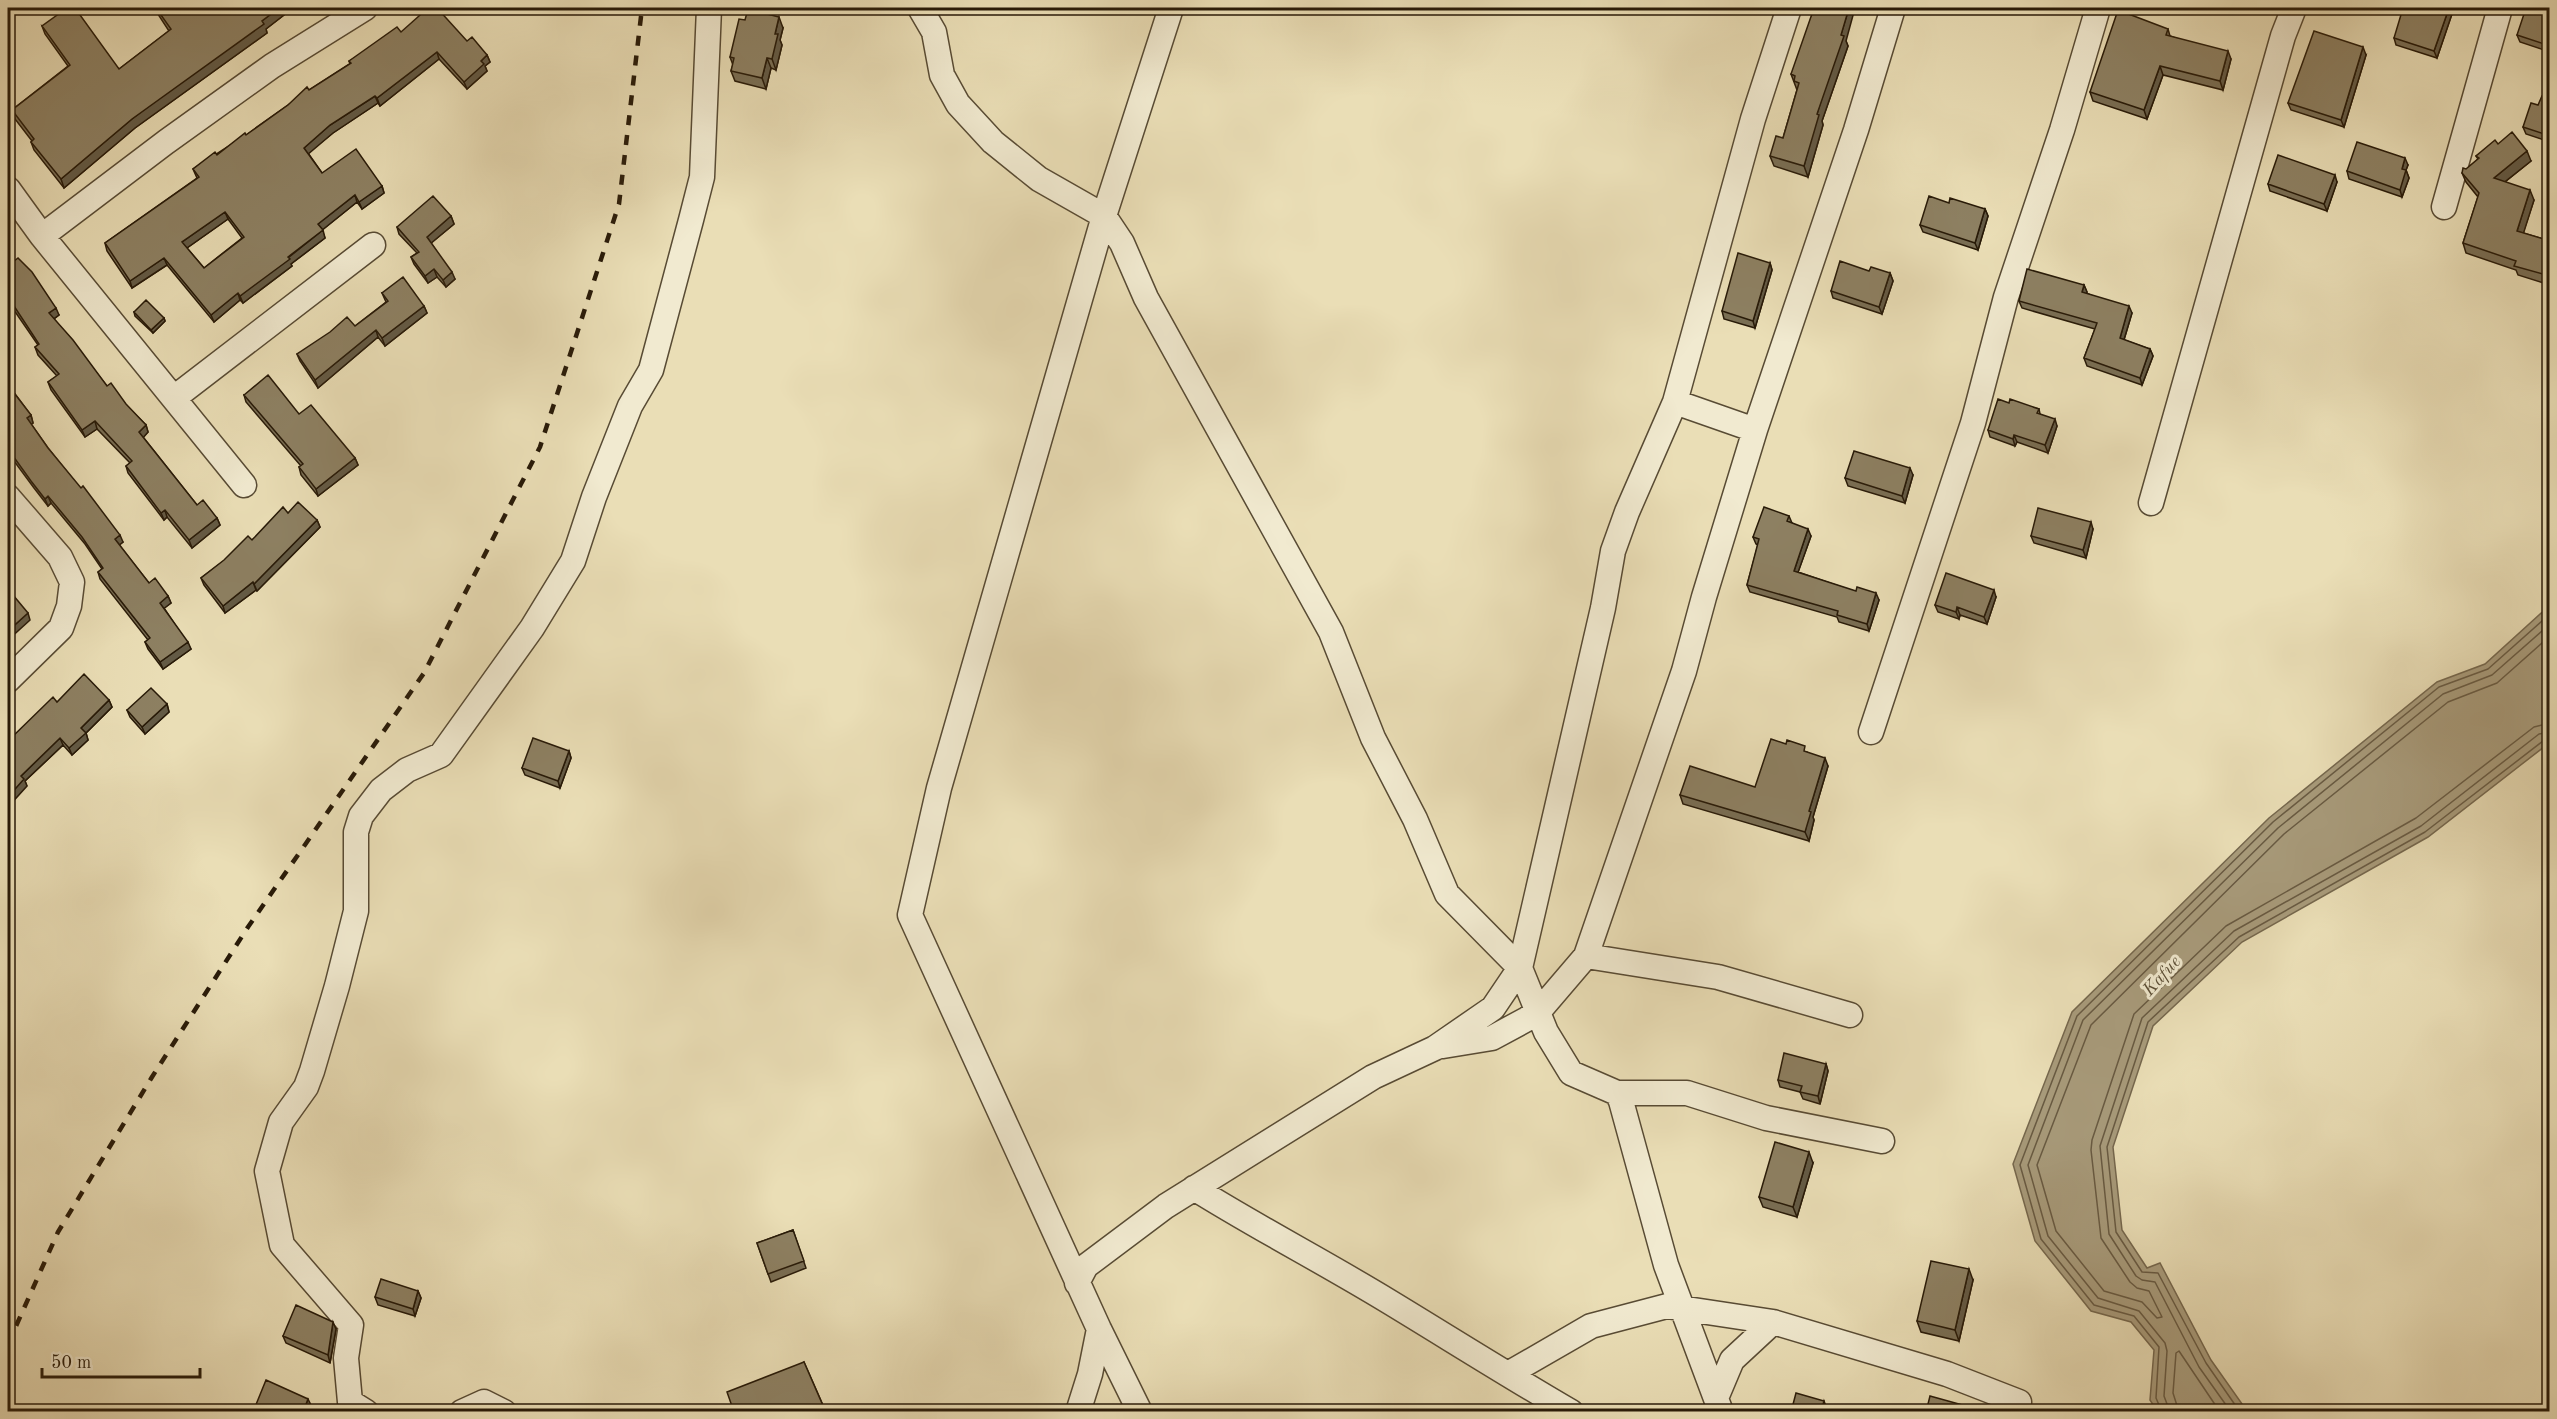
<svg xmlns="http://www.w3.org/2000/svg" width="2557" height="1419" viewBox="0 0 2557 1419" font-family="'Old Standard TT',serif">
	<rect width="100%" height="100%" fill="#eadeb6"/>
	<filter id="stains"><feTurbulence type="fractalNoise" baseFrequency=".00333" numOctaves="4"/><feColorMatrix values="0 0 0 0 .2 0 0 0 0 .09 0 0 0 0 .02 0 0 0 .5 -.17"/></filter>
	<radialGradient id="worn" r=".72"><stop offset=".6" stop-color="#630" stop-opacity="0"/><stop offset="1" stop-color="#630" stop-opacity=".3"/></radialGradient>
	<!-- water -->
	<path fill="#a89b7b" stroke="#75674d" stroke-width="1.5" d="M2549,606V743L2428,837L2242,942L2153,1026L2113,1147L2122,1230L2147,1268L2160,1263L2211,1360L2247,1411H2157L2150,1400L2154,1350L2131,1322L2091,1311L2035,1241L2013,1164L2072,1012L2269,818L2437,682L2485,664Z"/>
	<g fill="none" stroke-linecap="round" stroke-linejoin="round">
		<!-- shore -->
		<path stroke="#685a42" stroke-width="1.5" d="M2550,636L2497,683L2448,702L2284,834L2091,1025L2037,1165L2056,1231L2104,1291L2142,1302L2157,1318L2162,1317L2149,1291L2137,1288L2130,1282L2101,1238L2091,1150L2092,1140L2134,1014L2226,926L2416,818L2534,727L2550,723
			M2162,1412L2156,1398L2159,1347L2134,1316L2094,1305L2041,1239L2020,1165L2077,1016L2273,822L2439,687L2488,669L2550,614
			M2170,1412L2164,1396L2167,1351L2165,1343L2139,1311L2098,1298L2048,1236L2028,1165L2083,1020L2278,828L2443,694L2492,675L2550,624
			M2179,1412L2173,1393L2176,1353L2179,1351L2220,1412
			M2231,1412L2199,1367L2155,1282L2142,1280L2136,1276L2109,1234L2100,1146L2142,1018L2234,931L2421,826L2539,734L2550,732
			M2240,1412L2206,1363L2158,1273L2142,1272L2116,1232L2107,1147L2148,1022L2239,937L2425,832L2543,741L2550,739"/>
		<defs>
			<path id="street" d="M920,8L934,32L942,75L958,104L993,142L1039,179L1104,216L1122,243L1146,298L1331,632L1373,738L1415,819L1447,894L1520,968L1546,1032L1571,1073L1617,1093L1621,1101L1666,1265L1721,1412
				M8,189L42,236L244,485
				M2444,207L2500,8
				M42,236L166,142L272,66L365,8
				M174,398L373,245
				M1675,402L1755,430
				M8,497L60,557L72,582L69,606L61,628L8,680
				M2151,503L2283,36L2294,8
				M1871,732L1973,423L2006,297L2062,130L2098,8
				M1586,956L1718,977L1850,1015
				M1443,1046L1492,1038L1527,1019L1539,1011L1586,956L1684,671L1704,597L1755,430L1856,130L1893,8
				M1617,1093H1687L1766,1118L1882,1141
				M1194,1188C1258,1228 1324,1262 1388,1301C1449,1338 1509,1376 1571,1412
				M1077,1283L1086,1266L1166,1206L1373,1077L1435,1048L1493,1008L1520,968L1603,608L1613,551L1627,512L1675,402L1753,119L1789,8
				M1508,1374L1591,1326L1667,1306L1773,1322L1947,1374L2019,1402
				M1716,1398L1732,1360L1773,1322
				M366,1412L350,1402L346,1358L351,1325L282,1245L267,1171L281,1122L306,1087L312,1071L337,986L356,911V832L361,816L381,790L407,770L441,755L532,628L573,561L594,497L630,406L651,370L691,220L702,177L709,8
				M462,1412L484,1402L504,1412
				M1078,1412L1090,1374L1099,1329
				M1140,1412L1099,1329L910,915L939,788L1104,216L1171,8"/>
		</defs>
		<!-- street casing -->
		<use href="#street" stroke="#584b34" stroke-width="27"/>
		<!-- street -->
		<use href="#street" stroke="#f1ead0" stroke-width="24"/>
		<!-- rail -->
		<path stroke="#281a08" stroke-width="4.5" stroke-dasharray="10 10" stroke-linecap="butt" d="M8,1344L58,1232L152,1077L248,927L424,673L540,447L619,204L642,8"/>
	</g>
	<!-- wall -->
	<path fill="#796e54" stroke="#281a08" stroke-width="1.5" fill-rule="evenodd" d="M154,8H193L194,9L198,8H293L266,29L267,33L135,128L64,188L34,150L31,142L32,141L15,119L12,110L68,66L45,34L42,26L119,69L169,31Z
		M439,8H487V9L440,10Z
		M2454,8L2437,58L2396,45L2394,38Z
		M2550,14V52L2520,42L2517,35Z
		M783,28L780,40L782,45L776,70L771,68L766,89L735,81L731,71L733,65L730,57Z
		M2168,29L2170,36L2231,59L2223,90L2163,75L2147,119L2093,101L2090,92Z
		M401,32L467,41L487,55L490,62L485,66L487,71L467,89L439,59L380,106L378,103L333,133L308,153L322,173L382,186L384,193L362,209L357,202L322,230L325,238L291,264L292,266L243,303L240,300L214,322L167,265L132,288L107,251L105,243L197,178L193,169L246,135L309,90L350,64L349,61ZM228,219L242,238L204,268L187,248Z
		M1846,41L1848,46L1822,121L1823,125L1808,177L1774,166L1770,156L1783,138L1797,90L1791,74Z
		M2366,55L2344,127L2291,110L2288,103Z
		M2550,99V142L2526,134L2523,127L2538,105Z
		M2498,144L2531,161L2505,182L2534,200L2523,233L2550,241V285L2518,275L2516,270L2466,253L2463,243L2478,197L2466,182L2462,173L2478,159L2476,156Z
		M2408,165L2406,170L2409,178L2402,197L2349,179L2347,171Z
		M2337,182L2327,211L2270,191L2268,184Z
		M1949,203L1985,209L1988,216L1978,250L1923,232L1920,225Z
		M451,216L454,224L431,243L455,279L446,287L437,277L428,283L414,264L411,257L417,253L399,234L397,227Z
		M8,254L59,315L54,319L107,386L146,425L148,432L143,437L197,505L217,518L220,525L192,548L167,517L164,520L128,473L126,466L130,463L97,429L85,437L51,390L48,382L57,376L38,355L35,347L38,345L16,313L8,303Z
		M1770,263L1772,270L1755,328L1724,319L1722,311Z
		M1869,271L1890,273L1893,281L1882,314L1833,298L1831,291Z
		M2084,285L2087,292L2086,293L2132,313L2124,340L2150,349L2153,356L2142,385L2087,366L2084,358L2095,329L2022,308L2019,301Z
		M382,293L424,306L427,313L385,346L378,337L318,388L300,361L297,354L355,326L386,302Z
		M134,312L164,318L165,321L153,333L135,316Z
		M8,381L12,390L31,415L33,423L31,424L48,448L123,542L119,545L149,583L168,596L171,603L164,608L191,649L163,669L148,649L145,642L148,640L100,579L98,572L102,569L85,544L51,503L48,506L34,488L11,457L8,449L11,447L8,442Z
		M244,395L299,414L355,458L358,465L318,496L301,475L299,467L301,466L246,402Z
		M2009,403L2039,409L2040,414L2057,426L2048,453L2017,442L2015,446L1990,437L1988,430Z
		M1913,475L1905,503L1848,486L1845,478Z
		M288,513L317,520L320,527L257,591L256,590L225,613L204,585L201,578Z
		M1789,516L1792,523L1811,536L1798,572L1879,600L1869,631L1839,622L1837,617L1750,592L1747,585L1758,545L1756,544L1753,537Z
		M2093,529L2086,558L2034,543L2031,536Z
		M1996,597L1987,624L1960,615L1959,619L1938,612L1935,605Z
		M109,700L112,707L86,733L88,740L72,755L63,745L25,781L27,786L8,741L57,702Z
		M167,704L169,712L145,734L130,717L127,710Z
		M569,751L571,758L560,788L525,775L522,768Z
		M1807,752L1828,766L1813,817L1814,820L1809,841L1683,804L1680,795L1755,787Z
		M1826,1064L1828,1071L1820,1104L1803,1099L1800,1092L1780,1087L1778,1080Z
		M1813,1163L1797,1217L1763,1207L1759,1197Z
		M793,1230L806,1268L771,1282L757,1243Z
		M1973,1280L1959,1341L1921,1332L1917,1321Z
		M418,1291L421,1298L415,1316L378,1305L375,1297Z
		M336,1329L330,1363L286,1343L283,1336Z
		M804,1362L826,1412H734Z"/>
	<!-- shaded-wall -->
	<path fill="#635a45" stroke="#281a08" stroke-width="1.5" d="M279,8H293L266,29L267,33L135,128L64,188L61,179L132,119Z
		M1849,8H1855L1846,41L1848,46L1822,121L1823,125L1808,177L1804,166L1817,114Z
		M2449,8H2454L2437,58L2434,51Z
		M779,17L783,28L780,40L782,45L776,70L772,59L775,34Z
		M2363,47L2366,55L2344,127L2341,120Z
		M2228,51L2231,59L2223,90L2220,81Z
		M437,52L439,59L380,106L377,98Z
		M487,55L490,62L485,66L487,71L467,89L464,82L481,61Z
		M767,58L771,68L766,89L762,78Z
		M2160,66L2163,75L2147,119L2144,110Z
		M375,96L378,103L333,133L307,155L304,148L330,125Z
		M2527,151L2531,161L2497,188L2494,178Z
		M2405,158L2408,165L2406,170L2409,178L2402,197L2400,190L2402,169Z
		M2335,175L2337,182L2327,211L2324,204Z
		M382,186L384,193L362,209L359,202Z
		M2530,190L2534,200L2521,241L2517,231Z
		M355,195L357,202L321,231L318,224Z
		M1985,209L1988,216L1978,250L1975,243Z
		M225,212L228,219L184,250L182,242Z
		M451,216L454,224L430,244L427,237Z
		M323,230L325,238L291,264L292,266L243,303L240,296Z
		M164,258L167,265L132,288L130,281Z
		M1770,263L1772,270L1755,328L1753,321Z
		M434,269L437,277L428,283L425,276Z
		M452,272L455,279L446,287L443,280Z
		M1890,273L1893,281L1882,314L1879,307Z
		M2084,285L2087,292L2085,299L2082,292Z
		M238,293L240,300L214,322L211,315Z
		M424,306L427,313L385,346L382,338Z
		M2129,306L2132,313L2122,346L2120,338Z
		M56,308L59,315L52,320L49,313Z
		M164,318L165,321L153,333L151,330Z
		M376,330L378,337L318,388L315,380Z
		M2150,349L2153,356L2142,385L2140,378Z
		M31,415L33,423L30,425L27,418Z
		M2055,419L2057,426L2048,453L2045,445Z
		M95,421L97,429L85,437L82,430Z
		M146,425L148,432L142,439L139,432Z
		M2014,435L2017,442L2015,446L2013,439Z
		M355,458L358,465L318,496L316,489Z
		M1910,468L1913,475L1905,503L1902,496Z
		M48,496L51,503L48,506L45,499Z
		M165,510L167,517L164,520L161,513Z
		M217,518L220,525L192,548L189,540Z
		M317,520L320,527L257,591L254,584Z
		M2091,522L2093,529L2086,558L2083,550Z
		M1808,529L1811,536L1796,578L1794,571Z
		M120,535L123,542L117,547L115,539Z
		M253,582L256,590L225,613L223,606Z
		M1994,590L1996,597L1987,624L1984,617Z
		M1876,593L1879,600L1869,631L1867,624Z
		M168,596L171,603L162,610L160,603Z
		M1957,607L1960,615L1959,619L1956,612Z
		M28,613L30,620L8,640V631Z
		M188,642L191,649L163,669L160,662Z
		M109,700L112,707L86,733L88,740L72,755L69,748L81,728Z
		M167,704L169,712L145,734L142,727Z
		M60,738L63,745L25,781L27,786L8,807V797L21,776Z
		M569,751L571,758L560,788L558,781Z
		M1825,758L1828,766L1813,817L1814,820L1809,841L1805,832L1809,811Z
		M1826,1064L1828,1071L1820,1104L1818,1096Z
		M1809,1152L1813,1163L1797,1217L1793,1207Z
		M1969,1269L1973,1280L1959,1341L1955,1330Z
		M418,1291L421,1298L415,1316L413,1309Z
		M333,1322L336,1329L330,1363L328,1355Z
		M308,1399L311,1405L308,1412H303Z
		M1824,1401L1827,1409L1826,1412H1821Z"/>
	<!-- building -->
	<path fill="#8d8062" stroke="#281a08" stroke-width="1.5" fill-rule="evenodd" d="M67,8H75L119,69L171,29L156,8H193L194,9L198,8H279L262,21L264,24L132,119L61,179L31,142L34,139L12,110L70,65L42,26Z
		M428,8H437L467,41L472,37L487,55L481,61L484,64L464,82L437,52L377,98L375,96L330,125L304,148L322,173L356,149L382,186L359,202L355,195L318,224L323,230L288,257L290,259L240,296L238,293L211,315L164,258L130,281L105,243L199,177L193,169L215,152L217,155L245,133L246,135L288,105L307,87L309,90L351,63L349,61L397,27L401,32ZM225,212L244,237L204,268L182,242Z
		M1814,8H1849L1841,35L1844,36L1817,114L1819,115L1804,166L1770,156L1776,136L1783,138L1799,83L1794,81L1795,76L1791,74Z
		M2403,8H2449L2434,51L2394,38Z
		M2526,8H2529L2550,14V46L2517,35Z
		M748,9L779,17L775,34H778L772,59L767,58L762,78L731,71L734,58L730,57L739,19L745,20Z
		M2118,10L2168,29L2166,35L2228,51L2220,81L2160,66L2144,110L2090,92Z
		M2314,31L2363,47L2341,120L2288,103Z
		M2542,96L2550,99V136L2523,127L2531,103L2538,105Z
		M2512,132L2527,151L2494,178L2530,190L2517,231L2550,241V276L2514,266L2516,261L2463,243L2479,193L2462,173L2463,168L2466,169L2479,158L2476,156L2495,140L2498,144Z
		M2357,142L2405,158L2402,169L2406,170L2400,190L2347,171Z
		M2278,155L2335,175L2324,204L2268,184Z
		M433,196L451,216L427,237L452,272L443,280L434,269L425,276L411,257L419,252L397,227Z
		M1929,196L1949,203L1950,198L1985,209L1975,243L1920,225Z
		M1738,253L1770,263L1753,321L1722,311Z
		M8,254L13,262L18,258L32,272L56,308L49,313L73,340L107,386L111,383L126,404L146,425L139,432L197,505L203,500L217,518L189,540L165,510L161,513L126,466L132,461L95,421L82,430L48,382L59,374L35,347L39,344L14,306L8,299Z
		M1840,261L1869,271L1871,267L1890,273L1879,307L1831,291Z
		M2027,269L2084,285L2082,292L2129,306L2120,338L2150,349L2140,378L2084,358L2097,323L2019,301Z
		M403,277L424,306L382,338L376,330L315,380L297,354L330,332L347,317L355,326L388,301L382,293Z
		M146,300L164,318L151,330L134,312Z
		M268,375L299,414L311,405L355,458L316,489L299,467L303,464L244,395Z
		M8,385L31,415L27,418L48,448L81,488L83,486L120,535L115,539L149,583L155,578L168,596L160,603L188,642L160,662L145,642L150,638L98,572L103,568L82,537L48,496L45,499L31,481L8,449L13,446L8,439Z
		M1998,399L2009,403L2010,399L2039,409L2037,413L2055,419L2045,445L2014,435L2013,439L1988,430Z
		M1854,451L1910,468L1902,496L1845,478Z
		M298,502L317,520L254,584L253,582L223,606L201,578L224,560L248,536L252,540L283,507L288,513Z
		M1764,507L1789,516L1787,521L1808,529L1794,571L1856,591L1857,587L1876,593L1867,624L1837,615L1838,611L1747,585L1759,539L1753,537Z
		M2038,508L2091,522L2083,550L2031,536Z
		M1946,573L1994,590L1984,617L1957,607L1956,612L1935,605Z
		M8,589L28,613L8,631Z
		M84,674L109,700L81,728L86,733L69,748L60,738L21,776L24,779L8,797V750L12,745L8,741L53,697L57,702Z
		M151,688L167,704L142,727L127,710Z
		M533,738L569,751L558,781L522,768Z
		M1771,739L1786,744L1787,740L1805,746L1804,751L1825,758L1809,811L1811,812L1805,832L1680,795L1690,766L1755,787Z
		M1784,1053L1826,1064L1818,1096L1800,1092L1802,1086L1778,1080Z
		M1775,1142L1809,1152L1793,1207L1759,1197Z
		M793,1230L804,1261L768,1274L757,1243Z
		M1931,1261L1969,1269L1955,1330L1917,1321Z
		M381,1279L418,1291L413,1309L375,1297Z
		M296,1305L333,1322L328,1355L283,1336Z
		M804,1362L824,1408L816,1412H734L727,1392Z
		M266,1380L308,1399L303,1412H253Z
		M1796,1393L1824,1401L1821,1412H1791Z
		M1930,1396L1977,1409L1976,1412H1926Z"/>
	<g text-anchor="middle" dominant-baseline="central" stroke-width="6" stroke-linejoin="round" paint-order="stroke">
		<!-- water labels -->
		<g font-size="18" font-style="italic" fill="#5b4e36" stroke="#f1ead0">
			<text transform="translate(2162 976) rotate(-48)">Kafue</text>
		</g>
	</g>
	<!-- margin -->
	<rect width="2557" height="1419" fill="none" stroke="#eadeb6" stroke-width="30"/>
	<rect x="9" y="9" width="2539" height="1401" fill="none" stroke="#281a08" stroke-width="3"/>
	<rect x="15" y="15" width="2527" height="1389" fill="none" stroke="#281a08" stroke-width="1.5"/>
	<!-- scale -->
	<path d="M42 1368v9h158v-9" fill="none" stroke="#281a08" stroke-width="3"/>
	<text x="51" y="1368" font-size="18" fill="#281a08" stroke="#f1ead0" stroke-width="4.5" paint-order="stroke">50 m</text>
	<rect width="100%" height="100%" filter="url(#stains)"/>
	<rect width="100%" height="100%" fill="url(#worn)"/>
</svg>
